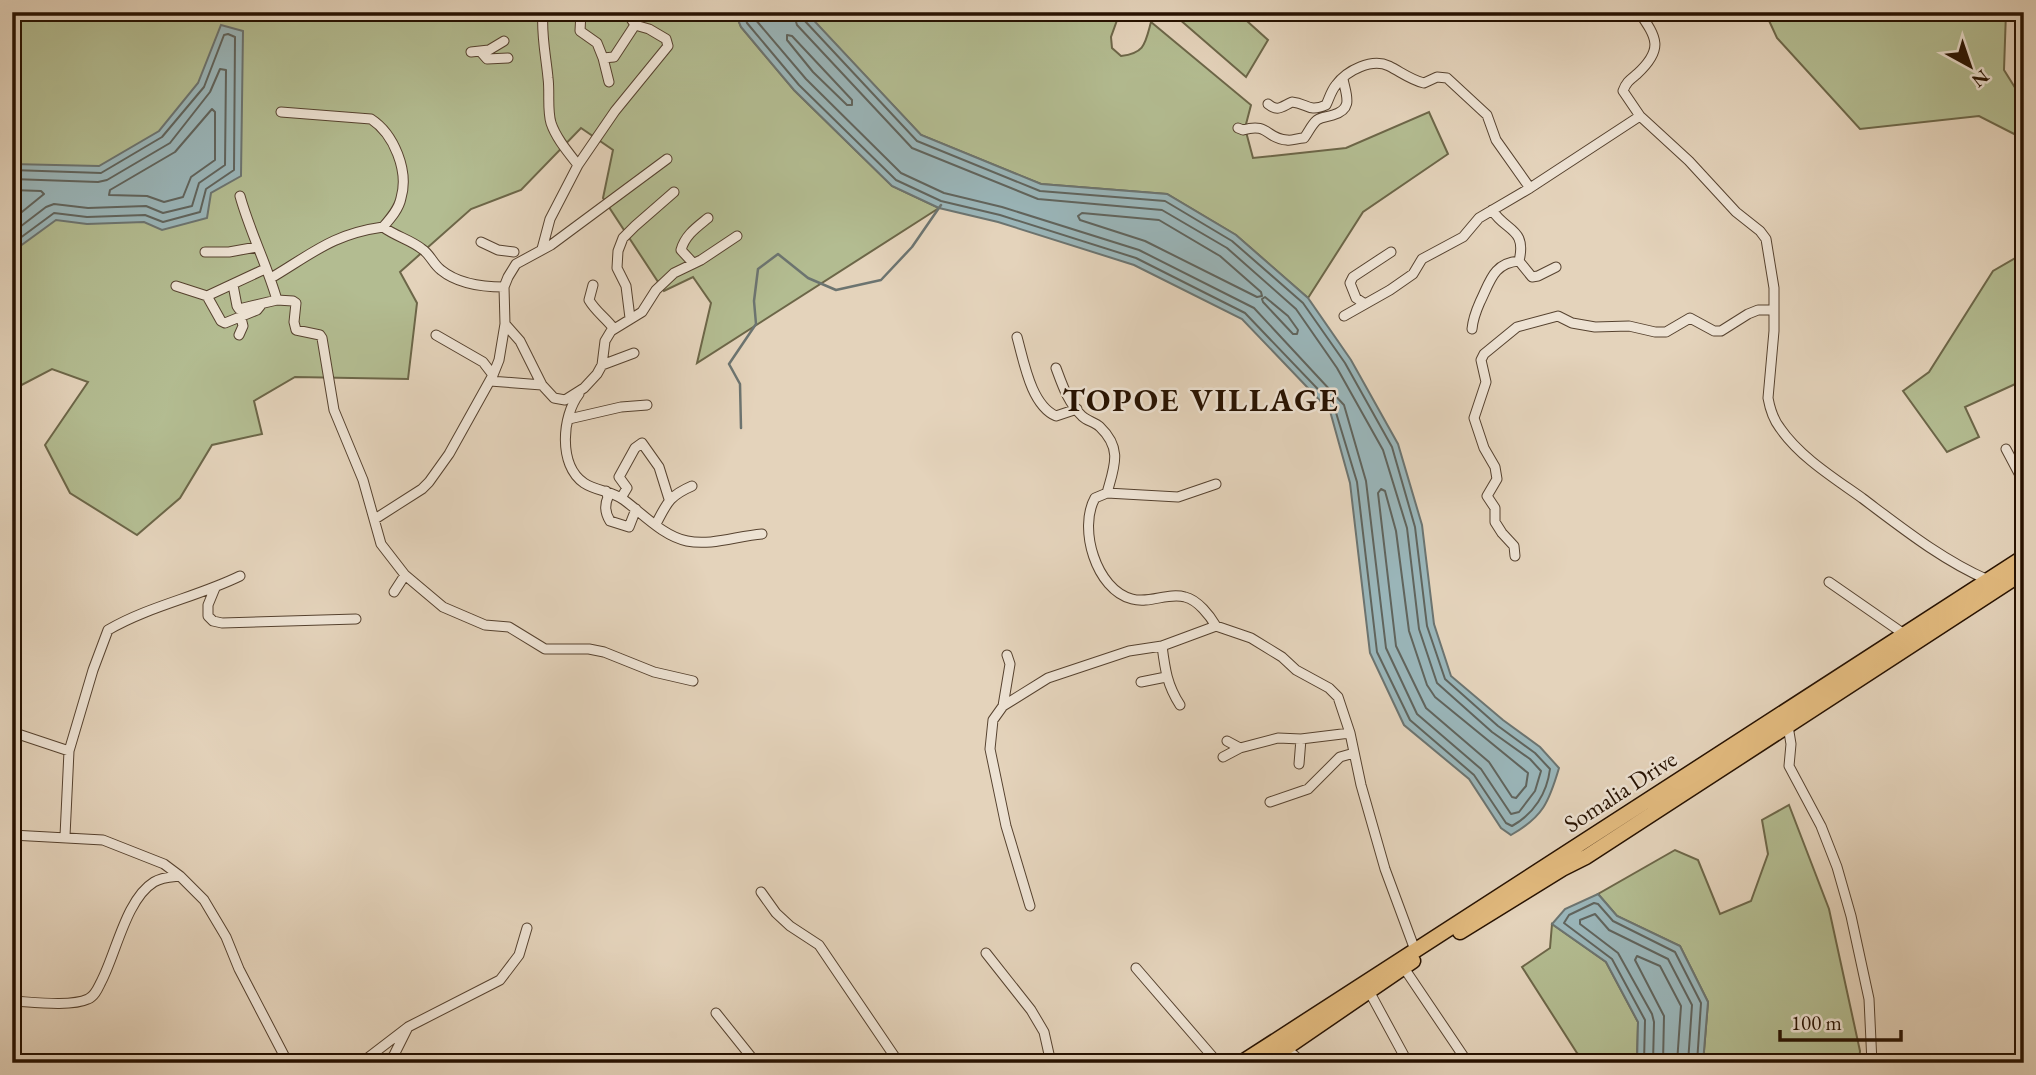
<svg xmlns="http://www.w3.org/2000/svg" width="2036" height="1075" viewBox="0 0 2036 1075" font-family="'EB Garamond',serif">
	<rect width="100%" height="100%" fill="#e4d3bb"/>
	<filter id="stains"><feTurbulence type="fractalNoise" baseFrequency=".00286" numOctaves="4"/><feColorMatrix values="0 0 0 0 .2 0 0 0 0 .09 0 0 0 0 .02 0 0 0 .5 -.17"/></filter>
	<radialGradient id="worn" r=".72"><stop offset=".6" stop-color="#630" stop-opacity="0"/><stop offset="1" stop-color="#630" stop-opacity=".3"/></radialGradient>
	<!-- green -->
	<path fill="#b3bc91" stroke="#6c6648" stroke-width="2" d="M12,12H735L741,27L794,90L892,186L939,208L697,363L711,303L693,277L664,291L603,198L613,150L581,128L521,190L471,209L400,272L417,303L408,379L295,377L254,401L262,434L212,445L180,498L137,535L70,493L45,445L88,382L52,369L12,390Z
		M1120,12L1111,37L1112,48L1121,56C1145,53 1145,44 1151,22L1251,105L1245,128L1253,158L1346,148L1429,112L1448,154L1363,212L1308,298L1236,235L1167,194L1041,184L921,135L806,13Z
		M1171,12H1237L1268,40L1246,77Z
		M1765,12H2006L2004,70L2024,102V139L1979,116L1860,129L1777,38Z
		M2024,253V380L1965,407L1979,437L1947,452L1903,391L1929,372L1993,271Z
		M1789,805L1829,909L1860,1051L1859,1063H1703L1708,1002L1680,946L1617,916L1598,894L1675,850L1698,860L1720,914L1751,901L1768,854L1762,820Z
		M1552,924L1606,962L1638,1022L1637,1063H1591L1577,1053L1522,967L1550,948Z"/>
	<!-- water -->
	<path fill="#9ab6ba" stroke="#6c7470" stroke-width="2" d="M735,12H806L921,135L1041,184L1167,194L1236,235L1308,298L1351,360L1398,444L1422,525L1434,624L1451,676L1503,720L1540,747L1559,768C1549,802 1543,817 1511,835L1501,828L1469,779L1404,725L1370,653L1350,483L1330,411L1242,319L1134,265L998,222L939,208L892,186L794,90L741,27Z
		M221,25L243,31L241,176L211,193L207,218L162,230L144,222L87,224L56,220L12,252V164L99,166L159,131L198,83Z
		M1598,894L1617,916L1680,946L1708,1002L1703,1063H1637L1638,1022L1606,962L1552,924L1565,909Z"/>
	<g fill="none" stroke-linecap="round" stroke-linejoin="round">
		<!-- shore -->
		<path stroke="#60645d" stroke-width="2" d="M743,12L747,23L799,85L896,180L941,201L1000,215L1136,258L1245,313L1334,406L1357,482L1377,652L1410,720L1474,775L1506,823L1512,826C1534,814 1547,793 1550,769L1535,753L1498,726L1445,679L1427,626L1415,527L1392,447L1345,363L1303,303L1232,241L1165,201L1040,191L917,141L804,20L801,12
			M752,12L755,19L806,79L901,173L944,193L1002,207L1139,250L1254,308L1344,405L1366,481L1386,648L1417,714L1481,769L1511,814L1519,812L1535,791L1541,771L1530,759L1492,732L1437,683L1419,629L1407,528L1383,450L1337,368L1296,309L1227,248L1162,210L1038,199L912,148L797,25L793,12
			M787,35L792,36L852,100V105H847L813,72L787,40Z
			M212,109L215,112V160L191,177L183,197L164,202L147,196L109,195L110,190L175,152Z
			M12,170L101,173L162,137L204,87L224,35L228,34L235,37L234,170L206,189L200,212L163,222L145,215L87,217L54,213L12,244
			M12,179L98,182L107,180L170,143L210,92L220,69L226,70L225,165L199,183L192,206L163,213L146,206L88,208L54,204L46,207L12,233
			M12,190L41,191L44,194L12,220
			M1082,213L1159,220L1220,256L1261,292L1262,296L1257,297L1145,241L1080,220L1078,216Z
			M1265,297L1288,316L1298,330L1297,334H1293L1263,302L1262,299Z
			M1381,489L1385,491L1396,531L1409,631L1427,685L1435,697L1528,773L1526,786L1516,798L1512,797L1489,762L1426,708L1396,646L1378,493Z
			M1644,1063L1645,1020L1612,959L1564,923L1569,915L1594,903L1598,904L1613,921L1675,952L1701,1003L1697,1063
			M1653,1063L1654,1022L1652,1014L1618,953L1580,924V920L1595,914L1609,930L1668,959L1692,1005L1688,1063
			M1663,1063L1664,1016L1635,960L1637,956L1660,966L1681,1006L1677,1063"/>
		<!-- stream -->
		<path stroke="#6c7470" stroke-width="2.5" d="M741,428L740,384L729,364L756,324L754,301L758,269L778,254L808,278L836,290L881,280L912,247L941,205"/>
		<defs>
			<path id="minor" d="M581,12L580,31L597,43L603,58
				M627,12L635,25
				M1639,12C1657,38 1664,49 1637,74C1631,79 1626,82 1623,91L1640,116L1689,161L1736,212L1760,231L1766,239L1774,288V331L1768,398C1770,409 1773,419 1780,428C1800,457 1834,478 1862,498C1902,528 1942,560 1988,580
				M480,51L487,59L508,58
				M471,52L489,50L504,41
				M1268,104C1278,112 1281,107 1292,102C1307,103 1308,113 1326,105C1329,99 1331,91 1336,85C1347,70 1372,58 1389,66C1401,72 1411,80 1424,83L1437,77L1447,78L1487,115L1496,140L1530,188
				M281,112L371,119C394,134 409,171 401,198C399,209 390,219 383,227
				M1238,128L1243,130C1269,122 1266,139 1287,140C1292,141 1298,138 1304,138C1309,132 1311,125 1317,120C1322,117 1327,117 1333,115C1354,109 1346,95 1343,79
				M667,159L551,245L516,264L508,277L504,287L505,324L520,341L542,385L554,398L565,400L584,388L597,374L602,365L605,341L611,331L642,312L656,290L674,273L701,260L737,236
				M578,165L615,111L668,46L666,39L649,29L635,25L614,57L603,58L609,82
				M240,196C250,232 267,265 277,300
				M1492,210C1506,232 1527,228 1519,261L1532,277L1538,276L1556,267
				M481,242L498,250L514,252
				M542,249L550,219L578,165C568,152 556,138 551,123C547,109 550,93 548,78C546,56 541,35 543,12
				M205,252H229L257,247
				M693,263L681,250C685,235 697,227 708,218
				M271,278C313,253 333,234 383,227C395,236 411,240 422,249C430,254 433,264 441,270C458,284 482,287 504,287
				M233,285L237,306L239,309L277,300L293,301L296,303L294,322L296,330L320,335L322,338L334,410L363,480L381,544L405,575L443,607L485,625L509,627L545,649H589L604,652L654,672L693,681
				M593,285L589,300C596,312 606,318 614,329
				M176,286L207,296L221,321L225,323L257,310L261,305
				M207,296L265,269
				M1365,304L1356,298L1350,283L1353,277L1391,252
				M1344,316L1390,290L1413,274L1422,259L1463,237L1479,218L1530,188L1640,116
				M630,318L626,286L617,268L618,251L623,238L635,226L674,192
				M1472,329C1473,318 1476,311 1480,302C1490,282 1493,263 1519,261
				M239,335L243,326L241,318
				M436,335L483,362L493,375
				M1017,337C1024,362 1031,405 1056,416L1077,409
				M602,365L634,353
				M1056,368C1062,384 1068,403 1082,416C1087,421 1095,422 1100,427C1123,449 1114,467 1107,493
				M490,381L542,385
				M579,394C562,416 558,465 584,483C596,491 612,491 624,500C643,514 663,536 687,541C711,546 737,536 762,534
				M569,419L621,407L647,405
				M2006,449L2024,483
				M1216,484L1178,497L1107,493L1095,498C1078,528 1096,590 1132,599C1150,604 1168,592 1185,597C1198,600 1210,616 1216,626L1251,638L1282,657L1296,670L1329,688L1338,697L1350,733L1361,785L1385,869L1415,950
				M606,491L608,497C604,506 605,513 610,521L629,527L636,509
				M621,498L627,488L619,477L635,448L642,443L659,467L669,499
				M375,519L422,489L429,482L449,454L493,375L499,360L505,324
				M656,524C667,503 669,496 692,486
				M1515,556L1514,546L1502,533L1495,522V508L1487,496L1497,479L1495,467L1484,448L1474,418L1486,382L1481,360L1484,354L1517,327L1558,316L1572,323L1595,327L1629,326L1655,332H1666L1690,318L1714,331H1721L1748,314L1758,310H1774
				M1829,582L1904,634
				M215,588L208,605V616L213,621L222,623L356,619
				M394,592L405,575
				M1162,646C1165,669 1167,685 1180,705
				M1141,682L1166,677
				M1003,706L1010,664L1007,655
				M1788,726L1791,744L1789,766L1821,826L1837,867L1851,916L1869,999L1872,1063
				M12,732L69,751
				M1227,741L1240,748L1278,738L1301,739L1350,733
				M1223,757L1240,748
				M1299,764L1301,739
				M1270,802L1308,789L1340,757L1354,753
				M12,835L103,840L164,864L180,876L204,900L226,937L239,969L288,1063
				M65,836L69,751L93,670L108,630C149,606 197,597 240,576
				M761,892L776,913L790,926L819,945L899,1063
				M1030,906L1006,826L990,749L993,720L1003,706L1048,678L1129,651L1162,646L1216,626
				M986,953L1031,1010L1044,1032L1051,1063
				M1136,968L1218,1063
				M1404,968L1468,1063
				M1369,991L1408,1063
				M12,1001C32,1002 71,1007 88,999C95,996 98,988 101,982C116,954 126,899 154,882C162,877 171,877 180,876
				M716,1013L756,1063
				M1286,1048L1303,1063
				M361,1063L408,1027L500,980L519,955L527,928
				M387,1063L394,1055L407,1029"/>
			<path id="primary" d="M1460,932L1562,869L1586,857L2024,572
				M1241,1063L2024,557
				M1264,1063L1413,961"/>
		</defs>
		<!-- minor casing -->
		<use href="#minor" stroke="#56422f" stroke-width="11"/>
		<!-- primary casing -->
		<use href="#primary" stroke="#261100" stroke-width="17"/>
		<!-- minor -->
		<use href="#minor" stroke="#ede2d3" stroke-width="9"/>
		<!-- primary -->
		<use href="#primary" stroke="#e2ba7e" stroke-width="14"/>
	</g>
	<g text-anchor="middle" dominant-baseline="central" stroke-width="5" stroke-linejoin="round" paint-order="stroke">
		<!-- street labels -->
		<g font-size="24" fill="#261100" stroke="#ede2d3">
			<text transform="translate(1620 791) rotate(-33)">Somalia Drive</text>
		</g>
		<!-- district labels -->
		<g font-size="32" font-weight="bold" letter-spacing="2" fill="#261100" stroke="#ede2d3">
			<text x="1201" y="400">TOPOE VILLAGE</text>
		</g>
	</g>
	<!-- margin -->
	<rect width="2036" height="1075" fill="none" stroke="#e4d3bb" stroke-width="42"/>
	<rect x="14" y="14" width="2008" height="1047" fill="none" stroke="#261100" stroke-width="3.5"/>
	<rect x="21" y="21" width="1994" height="1033" fill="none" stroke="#261100" stroke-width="2"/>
	<!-- north arrow -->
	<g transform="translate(1970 66) rotate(140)" stroke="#ede2d3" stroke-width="5" paint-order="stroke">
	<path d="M0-5L12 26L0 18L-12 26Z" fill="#261100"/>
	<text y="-10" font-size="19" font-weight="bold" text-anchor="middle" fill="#261100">N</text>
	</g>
	<!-- scale -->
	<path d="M1780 1030v10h121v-10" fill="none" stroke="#261100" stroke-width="3.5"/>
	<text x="1791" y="1030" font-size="21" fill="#261100" stroke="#ede2d3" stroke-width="5" paint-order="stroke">100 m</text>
	<rect width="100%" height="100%" filter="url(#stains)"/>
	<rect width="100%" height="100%" fill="url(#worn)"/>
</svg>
